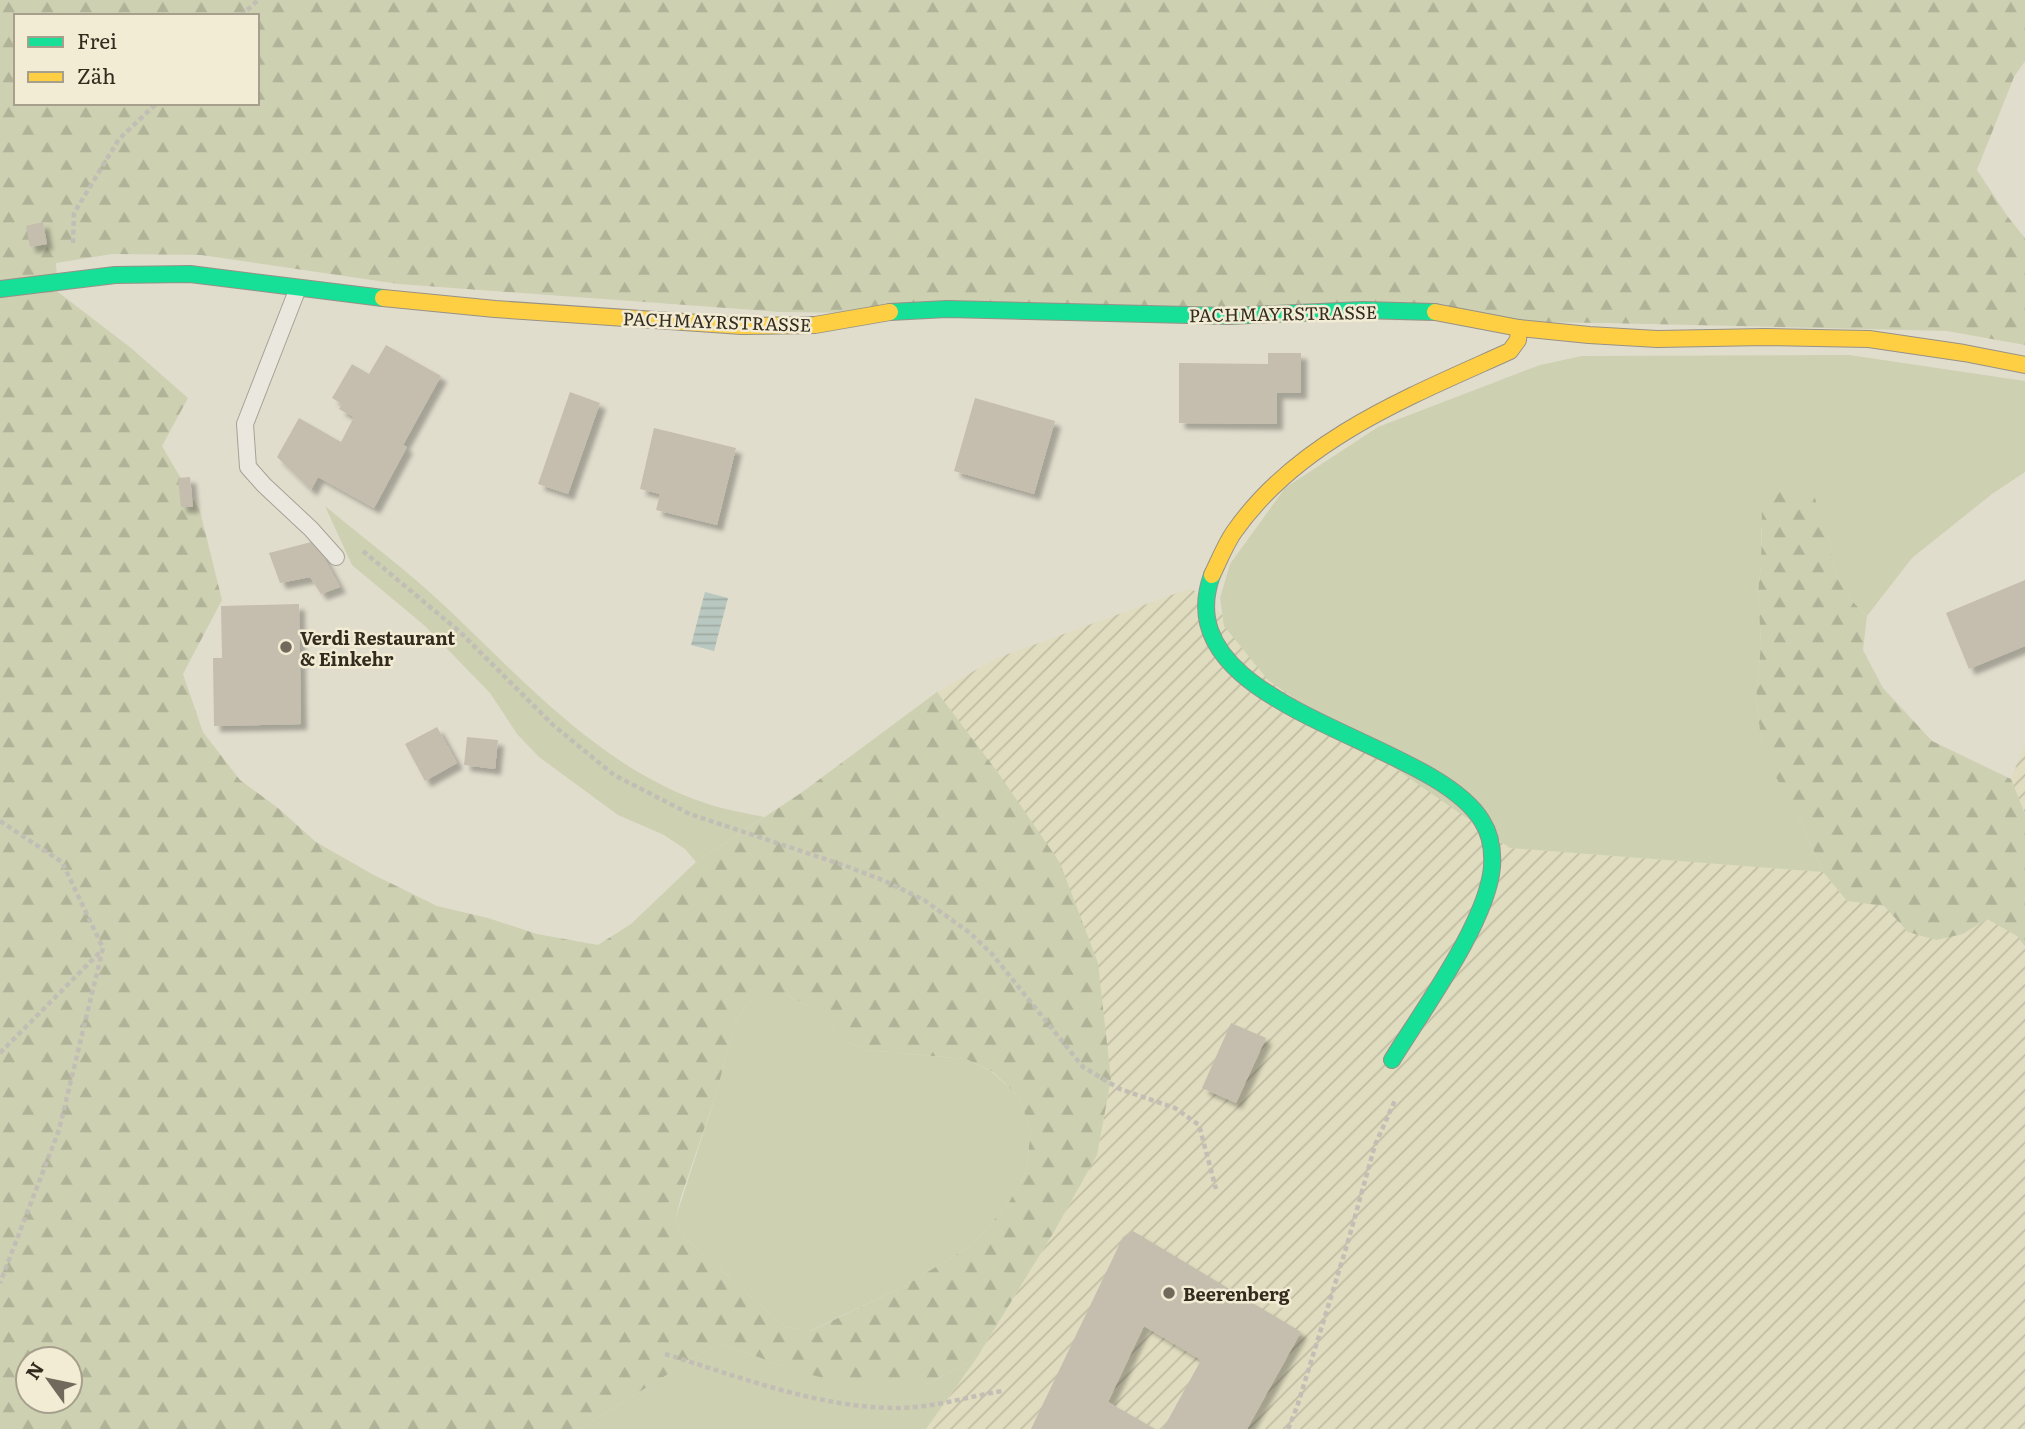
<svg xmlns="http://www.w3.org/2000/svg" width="2025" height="1429" viewBox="0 0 2025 1429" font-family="Literata,serif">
	<defs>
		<pattern id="farmland-furrows" width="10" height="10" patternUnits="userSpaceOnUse" patternTransform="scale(1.75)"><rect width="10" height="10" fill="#dfdcbf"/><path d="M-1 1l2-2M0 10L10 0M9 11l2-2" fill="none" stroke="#c0bda4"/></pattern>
		<pattern id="forest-firs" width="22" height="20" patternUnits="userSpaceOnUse" patternTransform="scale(1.75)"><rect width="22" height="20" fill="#cdd0b1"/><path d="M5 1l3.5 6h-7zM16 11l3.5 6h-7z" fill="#b1b398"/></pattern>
		<pattern id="water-rules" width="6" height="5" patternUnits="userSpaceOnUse" patternTransform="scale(1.75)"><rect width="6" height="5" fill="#b8c7bf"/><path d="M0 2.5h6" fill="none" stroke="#9faba4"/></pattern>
		<filter id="shadow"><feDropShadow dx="6" dy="6" stdDeviation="2" flood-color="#0004"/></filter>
	</defs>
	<rect width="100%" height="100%" fill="#e1ddcd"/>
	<!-- farmland -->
	<path fill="url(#farmland-furrows)" d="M1191,588L1409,776L1510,848L1823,872L1847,901L1884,906L1908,932L1964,934L1987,919L2018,936L2025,946V1429H926L976,1359L1055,1230L1097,1155L1111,1079L999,774L937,692L997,658Z
		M2025,744V814L2011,779Z"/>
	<!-- grass -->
	<path fill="#cdd0b1" d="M1849,355L2025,381V472L1992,494L1912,558L1867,616L1853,602L1836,575L1829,536L1761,527V565L1758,593L1761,644L1756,699L1763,753L1801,822L1823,872L1510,848L1268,680L1224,626L1220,598L1230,564L1285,488L1378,427L1540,365L1582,356Z
		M325,506C366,540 409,572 447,608C525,682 603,770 708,804C726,810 746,813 764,817L696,862L685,849L664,835L618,815L539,757L517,734L490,693L425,626L352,565Z
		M765,994L787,995L808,1006L847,1042L867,1050L966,1059L992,1072L1017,1095L1031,1129L1026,1172L1008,1204L972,1245L906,1285L810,1331L785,1327L685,1238L675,1220L716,1094L736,1020L749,1003Z
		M718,1343L794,1370L924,1385L976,1359L926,1429H580Z"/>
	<!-- forest -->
	<path fill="url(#forest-firs)" fill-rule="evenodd" d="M0,0H2025V61L2014,77L1977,170L2008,217L2025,238V345L1947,331L1604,323L780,312L399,284L201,255L112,254L56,263L58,292L131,348L188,398L162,446L200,511L222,600L183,674L203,732L240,780L278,808L316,842L372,874L437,906L488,918L537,934L598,945L631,924L696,862L801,793L937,692L999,774L1060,863L1098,963L1111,1079L1097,1155L1055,1230L976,1359L924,1385L845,1384L794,1370L718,1343L580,1429H0ZM16,16H257V103H16ZM764,995H787L808,1006L847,1042L867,1050L966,1059L993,1072L1017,1095L1031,1129L1026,1172L1008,1204L972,1245L906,1285L811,1331L785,1327L685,1238L675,1220L681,1197L716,1094L736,1020L749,1003ZM28,1359H70V1401H28Z
		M1785,484L1813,493L1829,536L1836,575L1853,602L1867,616L1863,650L1883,688L1932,741L2011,779L2025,814V946L2017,936L1987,919L1963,934L1936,940L1908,932L1884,906L1847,901L1823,872L1801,822L1763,754L1756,699L1761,644L1758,593L1761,565L1762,501Z"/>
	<!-- water -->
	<path fill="url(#water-rules)" d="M705,592L728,598L714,651L691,645Z"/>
	<!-- building -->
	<path fill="#c5bdae" filter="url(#shadow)" d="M43,222L47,244L30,247L26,226Z
		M386,345L441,376L403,445L407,447L374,508L318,477L311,490L277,457L299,418L341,442L354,417L339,409L342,404L332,398L352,364L369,374Z
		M1268,353H1301V393H1277V424L1179,423V363L1268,364Z
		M570,392L600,403L568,494L538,484Z
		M975,398L1055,421L1034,494L954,471Z
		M654,428L736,448L717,525L656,510L660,494L640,489Z
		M190,477L193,507H181L178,478Z
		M315,541L340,587L321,594L310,577L280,583L269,553Z
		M2025,580V646L1969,669L1946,613Z
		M299,604L301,724L214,726L213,658H222L221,606Z
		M437,727L457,763L425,781L405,744Z
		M467,737L498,740L495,769L464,765Z
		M1231,1023L1266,1038L1236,1103L1202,1088Z
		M1133,1231L1301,1332L1247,1429H1163L1201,1360L1144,1326L1108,1402L1155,1429H1031L1123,1237Z"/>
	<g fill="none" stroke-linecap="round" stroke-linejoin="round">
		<defs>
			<path id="lane" d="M298,288L245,424L248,467L264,485L311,529L336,557"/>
			<path id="fast" d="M0,289L115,275L190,274L383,298
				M890,312L947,309L1229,316L1363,310L1435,312
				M1212,575C1163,710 1432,737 1482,821C1491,835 1493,852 1492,867C1487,923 1422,1011 1392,1060"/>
			<path id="slow" d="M383,298L495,309L742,326L815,325L890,312
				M1435,312L1519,328L1589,335L1657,339L1765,337L1869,339L1964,353L2025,365
				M1212,575C1219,561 1225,545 1234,532C1299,439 1411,396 1510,351L1518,340L1519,328"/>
		</defs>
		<!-- lane casing -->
		<use href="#lane" stroke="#a7a296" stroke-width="18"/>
		<!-- fast casing -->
		<use href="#fast" stroke="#969186" stroke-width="18"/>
		<!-- slow casing -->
		<use href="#slow" stroke="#969186" stroke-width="18"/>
		<!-- path -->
		<path stroke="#c2beb5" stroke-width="4.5" stroke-dasharray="5 3.5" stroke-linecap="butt" d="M241,16L258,0
			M73,243L74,213L119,139L157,103
			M363,551L460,632L553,725L614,775L690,814L846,866L885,881L924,900L970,933L992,954L1083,1067L1120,1089L1175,1108L1199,1125L1216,1189
			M0,821L62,862L103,948L59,1130L0,1283
			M0,1053L103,949
			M665,1354C737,1376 819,1408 896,1408C932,1408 967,1397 1002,1391
			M1288,1429L1297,1407L1347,1245L1375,1145L1396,1098"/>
		<!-- lane -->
		<use href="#lane" stroke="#eae7de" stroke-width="16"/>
		<!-- fast -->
		<use href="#fast" stroke="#16e098" stroke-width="16"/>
		<!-- slow -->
		<use href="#slow" stroke="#ffcf43" stroke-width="16"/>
	</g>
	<!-- markers -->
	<g fill="#71695c" stroke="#f2ecd4" stroke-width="2.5">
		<circle cx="286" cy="647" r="7"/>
		<circle cx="1169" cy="1293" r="7"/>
	</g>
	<g text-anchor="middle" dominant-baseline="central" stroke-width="5" stroke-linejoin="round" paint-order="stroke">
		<!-- street labels -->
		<g font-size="18" fill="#342b1f" stroke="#f2ecd4">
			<text transform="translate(1283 313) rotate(-1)">PACHMAYRSTRASSE</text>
			<text transform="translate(717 321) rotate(2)">PACHMAYRSTRASSE</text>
		</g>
		<!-- poi labels -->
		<g font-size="18" font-weight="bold" fill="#342b1f" stroke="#f2ecd4" text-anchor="start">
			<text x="300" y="637">Verdi Restaurant<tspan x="300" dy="21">&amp; Einkehr</tspan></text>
			<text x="1183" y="1293">Beerenberg</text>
		</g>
	</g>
	<!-- legend -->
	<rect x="14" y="14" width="245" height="91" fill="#f2ecd4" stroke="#a69f8c" stroke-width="2"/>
	<rect x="28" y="37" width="35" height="10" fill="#16e098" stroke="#a69f8c" stroke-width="2"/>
	<text x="77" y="49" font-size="21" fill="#342b1f">Frei</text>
	<rect x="28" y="72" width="35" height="10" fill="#ffcf43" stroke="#a69f8c" stroke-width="2"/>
	<text x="77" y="84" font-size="21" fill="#342b1f">Zäh</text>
	<!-- north arrow -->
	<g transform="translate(49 1380) rotate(303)"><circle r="33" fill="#f2ecd4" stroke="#a69f8c" stroke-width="2"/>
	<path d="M0-5L12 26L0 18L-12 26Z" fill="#71695c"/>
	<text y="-10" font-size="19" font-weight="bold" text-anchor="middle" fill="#342b1f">N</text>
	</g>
</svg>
